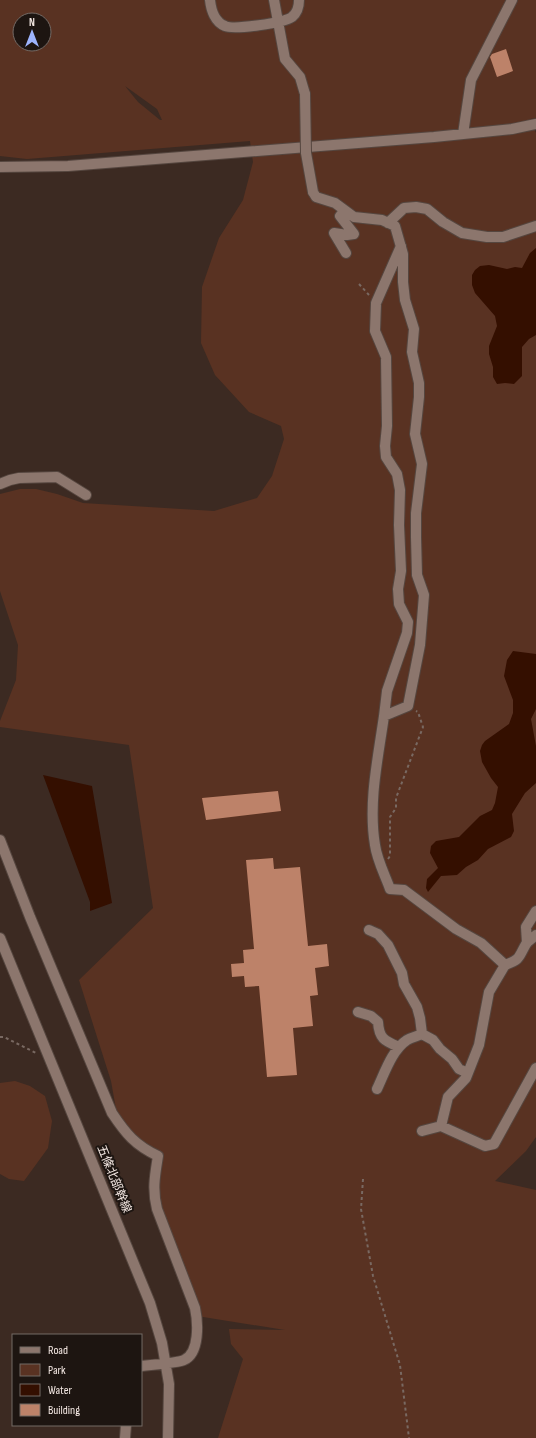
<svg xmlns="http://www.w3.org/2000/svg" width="536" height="1438" viewBox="0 0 536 1438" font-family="'Sofia Sans Condensed','Noto Sans JP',sans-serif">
	<rect width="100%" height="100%" fill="#3c2a22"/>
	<!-- green -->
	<path fill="#593222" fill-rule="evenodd" d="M0,0H536V118L530,119L536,133V1137L526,1151L495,1181L536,1190V1438H218L243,1359L231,1344L229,1329L285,1330L197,1316L155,1212V1164L153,1147L137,1140L125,1124L116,1109L111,1081L79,980L153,908L129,745L0,727V721L16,680L18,645L0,591V494L20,489H36L57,494L83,503L214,511L257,498L272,476L284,439L281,426L249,412L215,375L201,343L202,287L219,238L243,200L253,162L250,141L27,159L0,156ZM20,20H44V44H20ZM125,86L157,109L162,120H160L138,102Z
		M15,1081L30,1086L45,1096L52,1121L48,1148L24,1181L9,1179L0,1174V1083Z"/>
	<!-- water -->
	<path fill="#340f00" d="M536,248V335L529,339L522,347V376L514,384L505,383L497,384L493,377V367L489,354V346L497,326L495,316L475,293L472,285V275L475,270L480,266L489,265L507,269L515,267L522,268L530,253Z
		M513,651L536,654V709L531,719L536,746V783L525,793L512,814L514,831L511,837L488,849L478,860L466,867L457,875L441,876L428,892L426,888L427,879L438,868L430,853L431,846L436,841L459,837L480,816L492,810L495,803L498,787L491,778L482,762L480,751L482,745L485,741L509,724L513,713V700L504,676L507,660Z
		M43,775L92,786L112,903L90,911V902Z"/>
	<!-- building -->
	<path fill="#bd8269" d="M506,49L513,71L497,77L490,57L492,54Z
		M278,791L281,811L206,820L202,798Z
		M273,858L274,869L300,867L308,946L327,944L329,966L315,968L318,995L310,996L313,1026L293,1028L297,1075L267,1077L259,986L245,987L244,976L232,977L231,964L244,963L243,950L254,949L246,860Z"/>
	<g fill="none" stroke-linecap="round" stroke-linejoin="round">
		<defs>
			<path id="minor" d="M210,0C211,10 215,22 225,26C234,30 284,23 292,17C297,13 299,6 299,0
				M274,0L285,59L300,77L305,94
				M463,134L471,80L512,0
				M0,167L68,166L434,137L512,129L536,124
				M313,192L316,197L335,203L354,217L382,220L395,226L403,254V282L405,300L414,329L412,352L419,383V397L415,434L422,464L416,513V537L417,575L424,595L420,645L408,706L384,716C378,758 368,803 375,845C377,860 385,875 390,889L404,890L456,929L481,943L505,965L489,992L479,1045L466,1078L448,1097L441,1126L422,1131
				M344,211L340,216L354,234L347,235L334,233L346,253
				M388,223L404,208L416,207L427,209L443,222L462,233L487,237H503L536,226
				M0,484L10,480L19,478L57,477L86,495
				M384,716L387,691L407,633L408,622L399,604L398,589L401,571L399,525L400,490L397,474L386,457L385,446L387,426L386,357L375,331L376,303L401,246
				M0,840L30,917L112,1113C126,1134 135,1145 158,1156C155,1175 152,1189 157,1209L195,1308C198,1322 200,1353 184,1360C178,1363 150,1365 141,1366
				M369,930L378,934L388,945L402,973L404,984L417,1007L420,1018L422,1034
				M0,938L150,1303L162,1343L169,1384L168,1438
				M527,943L526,927L536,911
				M505,965C521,959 518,958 526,944C528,941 533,938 536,935
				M358,1012L371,1016L378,1022C379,1039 385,1041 399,1047
				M377,1089C385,1072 392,1050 407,1040C412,1037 418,1036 422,1034L433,1040L440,1049L452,1059L459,1069L468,1073
				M441,1126L485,1146L494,1144L536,1068
				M125,1438L126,1425"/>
		</defs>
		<!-- minor casing -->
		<use href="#minor" stroke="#55463f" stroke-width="12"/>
		<!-- path -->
		<path stroke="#796962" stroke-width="2" stroke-dasharray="3 3" stroke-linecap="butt" d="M359,284L369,295
			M388,859L390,856V817L396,808V798L423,727L418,712L416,711
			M0,1037H4L38,1054
			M363,1179L361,1209L373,1276L400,1365L409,1438"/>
		<!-- minor -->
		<use href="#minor" stroke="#8c766d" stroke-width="10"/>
		<defs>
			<path id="minor-bridge" d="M305,94L306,153L313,192"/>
		</defs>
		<!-- minor-bridge casing -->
		<use href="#minor-bridge" stroke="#55463f" stroke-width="12" stroke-linecap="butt"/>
		<!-- minor-bridge -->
		<use href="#minor-bridge" stroke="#8c766d" stroke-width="10"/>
	</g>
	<g text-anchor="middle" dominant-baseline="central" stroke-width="4" stroke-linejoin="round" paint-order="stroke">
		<!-- street labels -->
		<g font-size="12" fill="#f5e9e4" stroke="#1d1511">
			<text transform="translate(114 1179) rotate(68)">五條北部幹線</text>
		</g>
	</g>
	<!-- legend -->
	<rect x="12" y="1334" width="130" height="92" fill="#1d1511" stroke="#736a65"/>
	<rect x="20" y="1347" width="20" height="6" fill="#8c766d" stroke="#736a65"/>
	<text x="48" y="1354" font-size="12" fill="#f5e9e4">Road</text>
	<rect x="20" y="1364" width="20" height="12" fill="#593222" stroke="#736a65"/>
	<text x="48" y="1374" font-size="12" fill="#f5e9e4">Park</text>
	<rect x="20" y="1384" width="20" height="12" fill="#340f00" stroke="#736a65"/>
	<text x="48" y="1394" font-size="12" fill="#f5e9e4">Water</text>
	<rect x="20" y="1404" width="20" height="12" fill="#bd8269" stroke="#736a65"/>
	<text x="48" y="1414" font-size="12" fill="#f5e9e4">Building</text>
	<!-- north arrow -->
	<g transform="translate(32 32)"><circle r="19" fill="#1d1511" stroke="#736a65"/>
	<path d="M0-3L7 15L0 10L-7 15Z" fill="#9db4fd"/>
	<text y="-6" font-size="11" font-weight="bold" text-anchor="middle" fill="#f5e9e4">N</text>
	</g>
</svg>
